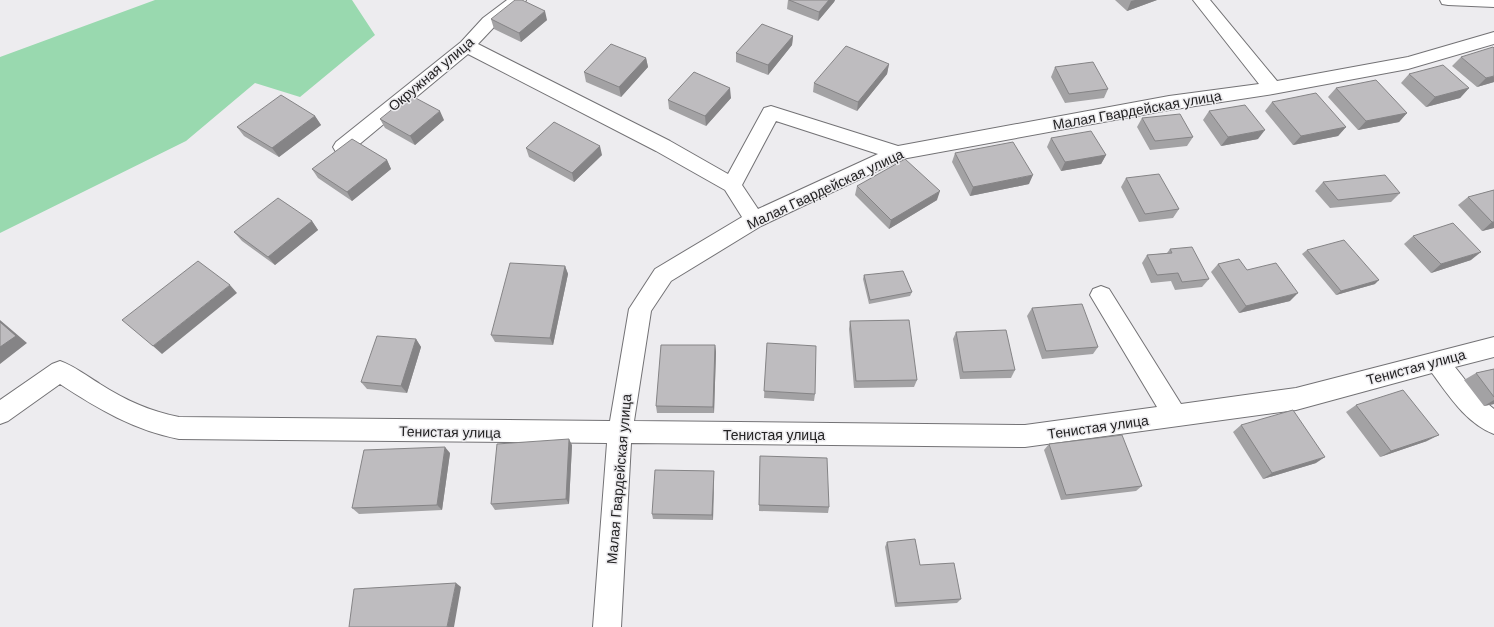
<svg xmlns="http://www.w3.org/2000/svg" width="1494" height="627" viewBox="0 0 1494 627" font-family="'DM Sans',sans-serif">
	<rect width="100%" height="100%" fill="#edecef"/>
	<!-- green -->
	<path fill="#99d9af" d="M155,0H352L375,35L300,97L255,83L186,141L0,233V57Z"/>
	<g fill="none" stroke-linecap="round" stroke-linejoin="round">
		<defs>
			<path id="minor" d="M507,0H526L524,4L495,26L478,44L670,141L728,174L764,108L771,106L898,146L1169,96L1259,84L1193,0H1210L1277,81L1408,57L1494,32V44L1408,69L1273,94L1169,110L902,159L761,226L671,281L651,311L634,421L1025,425L1157,407L1090,295L1093,289L1101,286L1109,289L1181,404L1296,388L1494,337V357L1455,367L1477,395L1494,409V434C1466,423 1449,396 1432,373L1296,410L1025,447L631,443L621,627H593L607,443L179,439C134,430 98,409 60,384L8,421L0,424V400L52,364L60,361C74,366 87,376 100,384C125,400 149,411 179,417L610,421L629,309L655,269L742,217L725,190L656,151L468,54L350,152L343,154L336,152L333,147L336,142L461,42L483,18ZM776,121L878,154L758,209L742,185Z
				M1440,0H1494V7L1448,5L1442,4Z"/>
		</defs>
		<!-- minor casing -->
		<use href="#minor" stroke="#737275" stroke-width="2"/>
		<!-- minor -->
		<use href="#minor" fill="#fff" fill-rule="evenodd"/>
	</g>
	<!-- wall -->
	<path fill="#a3a2a4" d="M788,0H835L834,2L818,21L787,9Z
		M1115,0H1157L1127,11Z
		M491,19L547,20L521,42L494,29Z
		M793,36L792,45L768,75L736,62V53Z
		M1461,57L1494,82L1477,87L1452,66Z
		M646,58L648,67L621,97L586,82L584,72Z
		M889,64L887,74L857,111L813,92L814,83Z
		M1055,67L1108,89L1104,98L1065,103L1051,77Z
		M1409,74L1469,88L1460,98L1426,107L1401,83Z
		M1336,88L1407,113L1399,122L1358,130L1328,97Z
		M731,98L706,126L669,109L668,100Z
		M1272,102L1346,127L1338,136L1293,145L1265,111Z
		M1209,111L1258,139L1221,146L1203,120Z
		M315,116L321,125L279,157L244,136L237,127Z
		M1142,118L1193,137L1187,146L1150,150L1137,127Z
		M380,119L444,120L415,145L385,128Z
		M1051,138L1106,155L1101,164L1061,171L1047,147Z
		M526,148L602,155L574,182L529,157Z
		M955,153L1029,184L970,196L952,162Z
		M387,160L391,169L352,201L318,178L312,169Z
		M1126,178L1179,209L1173,218L1139,222L1121,187Z
		M1323,182L1400,193L1391,202L1330,208L1315,191Z
		M857,186L937,200L889,229L855,195Z
		M1494,190V228L1482,231L1458,205L1468,197Z
		M312,221L318,230L275,265L242,241L234,232Z
		M1413,236L1471,260L1431,273L1404,244Z
		M1170,249L1209,279L1202,287L1175,290L1171,281L1151,283L1142,263L1147,255L1167,253Z
		M1307,250L1375,284L1336,295L1302,254Z
		M1218,264L1247,270L1290,301L1239,313L1211,272Z
		M565,266L568,274L553,345L495,342L491,335Z
		M864,275L912,292L910,296L869,304L863,279Z
		M1032,308L1098,347L1093,354L1042,359L1027,316Z
		M850,321L917,380L914,387L854,388L849,329Z
		M956,332L1015,370L1011,378L960,379L953,339Z
		M416,339L421,347L407,393L367,389L361,382Z
		M767,343L815,394L814,401L764,398Z
		M715,345L716,352L714,413H657L656,406Z
		M1494,369V404L1484,406L1464,380L1476,373Z
		M1356,405L1427,441L1380,457L1346,412Z
		M1241,425L1316,463L1263,479L1233,432Z
		M1049,444L1142,486L1136,491L1061,500L1044,450Z
		M572,445L569,504L495,510L491,504Z
		M450,453L442,510L359,514L352,508Z
		M760,456L829,507L828,513L759,511Z
		M714,471V477L713,520L653,519L652,514Z
		M887,542L920,565L961,599L957,603L895,607L885,547Z"/>
	<!-- shaded-wall -->
	<path fill="#858486" d="M829,0H835L834,2L818,21L819,12Z
		M1135,0H1157L1127,11L1131,1Z
		M545,11L547,20L521,42L519,33Z
		M793,36L792,45L768,75V65Z
		M646,58L648,67L621,97L619,87Z
		M889,64L887,74L857,111L858,102Z
		M1494,76V82L1477,87L1486,78Z
		M730,88L731,98L706,126L705,116Z
		M1469,88L1460,98L1426,107L1435,97Z
		M440,111L444,120L415,145L410,136Z
		M1407,113L1399,122L1358,130L1366,121Z
		M315,116L321,125L279,157L272,148Z
		M1346,127L1338,136L1293,145L1301,136Z
		M1265,130L1258,139L1221,146L1228,137Z
		M600,146L602,155L574,182L572,173Z
		M1106,155L1101,164L1061,171L1065,162Z
		M387,160L391,169L352,201L347,192Z
		M1033,175L1029,184L970,196L973,187Z
		M940,191L937,200L889,229L891,220Z
		M312,221L318,230L275,265L268,257Z
		M1492,222H1494V228L1482,231Z
		M1481,252L1471,260L1431,273L1441,264Z
		M565,266L568,274L553,345L550,338Z
		M1379,280L1375,284L1336,295L1341,291Z
		M230,285L237,293L162,354L153,346Z
		M1298,293L1290,301L1239,313L1246,306Z
		M0,320L27,343L0,364Z
		M416,339L421,347L407,393L401,386Z
		M715,345L716,352L714,413L713,407Z
		M1494,400V404L1484,406Z
		M1439,435L1427,441L1380,457L1391,451Z
		M569,439L572,445L569,504L566,499Z
		M445,447L450,453L442,510L437,505Z
		M1325,457L1316,463L1263,479L1272,473Z
		M714,471V477L713,520L712,515Z
		M456,583L461,587L454,627H447Z"/>
	<!-- building -->
	<path fill="#bebcbf" stroke="#858486" d="M515,0H522L545,11L519,33L491,19Z
		M789,0H829L819,12Z
		M762,24L793,36L768,65L736,53Z
		M611,44L646,58L619,87L584,72Z
		M846,46L889,64L858,102L814,83Z
		M1493,47L1494,48V76L1486,78L1461,57Z
		M1093,62L1108,89L1069,94L1055,67Z
		M1443,65L1469,88L1435,97L1409,74Z
		M694,72L730,88L705,116L668,100Z
		M1376,80L1407,113L1366,121L1336,88Z
		M1316,93L1346,127L1301,136L1272,102Z
		M281,95L315,116L272,148L237,127Z
		M410,95L440,111L410,136L380,119Z
		M1245,105L1265,130L1228,137L1209,111Z
		M1180,114L1193,137L1155,141L1142,118Z
		M554,122L600,146L572,173L526,148Z
		M1091,131L1106,155L1065,162L1051,138Z
		M352,139L387,160L347,192L312,169Z
		M1013,142L1033,175L973,187L955,153Z
		M905,159L940,191L891,220L857,186Z
		M1159,174L1179,209L1145,214L1126,178Z
		M1385,175L1400,193L1338,200L1323,182Z
		M1494,190V222H1492L1468,197Z
		M278,198L312,221L268,257L234,232Z
		M1453,223L1481,252L1441,264L1413,236Z
		M1344,240L1379,280L1341,291L1307,250Z
		M1192,247L1209,279L1182,282L1178,273L1157,275L1147,255L1172,253L1170,249Z
		M1239,259L1247,270L1276,263L1298,293L1246,306L1218,264Z
		M198,261L230,285L153,346L122,320Z
		M510,263L565,266L550,338L491,335Z
		M903,271L912,292L870,300L864,275Z
		M1082,304L1098,347L1046,351L1032,308Z
		M909,320L917,380L856,381L850,321Z
		M0,322L16,336L0,347Z
		M1006,330L1015,370L963,372L956,332Z
		M377,336L416,339L401,386L361,382Z
		M767,343L816,346L815,394L764,391Z
		M661,345H715L713,407L656,406Z
		M1494,369V397L1476,373Z
		M1403,390L1439,435L1391,451L1356,405Z
		M1293,410L1325,457L1272,473L1241,425Z
		M1122,435L1142,486L1066,495L1049,444Z
		M569,439L566,499L491,504L497,444Z
		M445,447L437,505L352,508L364,450Z
		M760,456L827,458L829,507L759,505Z
		M655,470L714,471L712,515L652,514Z
		M915,539L920,565L954,563L961,599L897,603L887,542Z
		M456,583L447,627H349L354,589Z"/>
	<g text-anchor="middle" dominant-baseline="central" stroke-width="3" stroke-linejoin="round" paint-order="stroke">
		<!-- street labels -->
		<g font-size="14" fill="#232223" stroke="#edecef">
			<text transform="translate(431 74) rotate(-40)">Окружная улица</text>
			<text transform="translate(1137 110) rotate(-10)">Малая Гвардейская улица</text>
			<text transform="translate(825 189) rotate(-25)">Малая Гвардейская улица</text>
			<text transform="translate(1416 367) rotate(-15)">Тенистая улица</text>
			<text transform="translate(1098 427) rotate(-8)">Тенистая улица</text>
			<text transform="translate(450 432) rotate(1)">Тенистая улица</text>
			<text x="774" y="435">Тенистая улица</text>
			<text transform="translate(619 479) rotate(-85)">Малая Гвардейская улица</text>
		</g>
	</g>
</svg>
